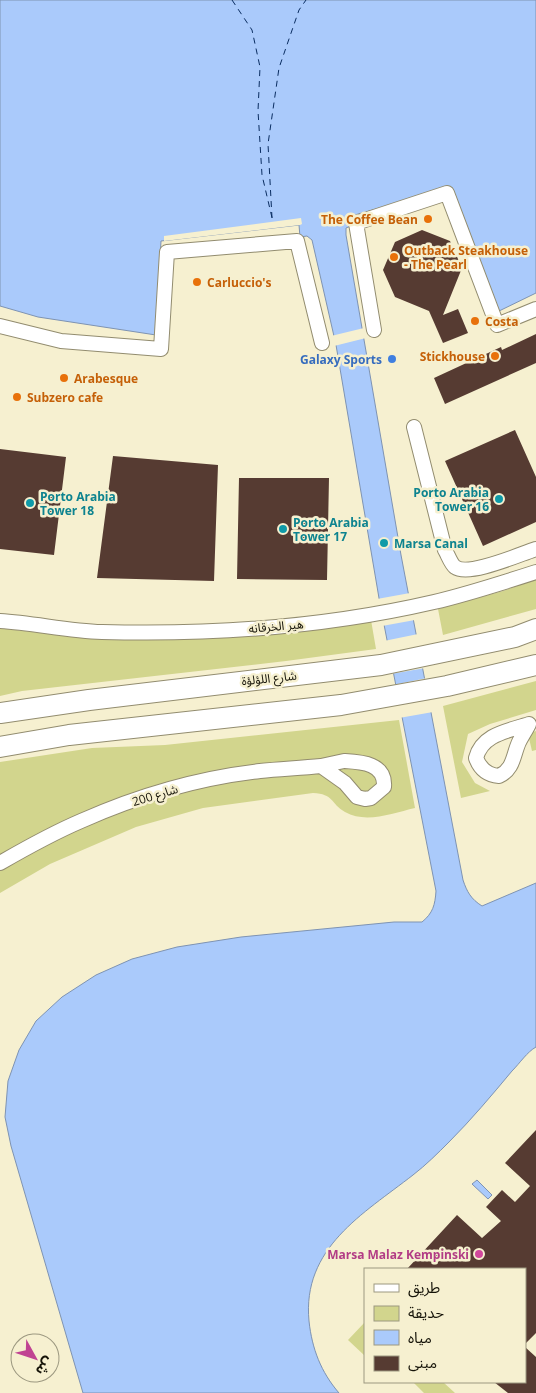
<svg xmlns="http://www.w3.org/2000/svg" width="536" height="1393" viewBox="0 0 536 1393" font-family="'Open Sans','Noto Sans Arabic',sans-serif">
	<rect width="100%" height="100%" fill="#f6f0d0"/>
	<!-- green -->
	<path fill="#d2d58d" d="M536,579V609L443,635L438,609L503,591Z
		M371,620L376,649L286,661L22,691L0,696V628L66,636L244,635Z
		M536,681V710L490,724L468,734L462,762L475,783L490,791L461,798L443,706Z
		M399,720L415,808C393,813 366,824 345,812C330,803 334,794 313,793L203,808L136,827L50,864L0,893V762L92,748L165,745Z
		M536,731V750L532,751L528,734Z
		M365,1322V1356L348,1340Z
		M413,1382H443L455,1393H424Z"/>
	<!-- water -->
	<path fill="#aacafb" stroke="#7e93b2" d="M0,0H536V293L497,312L449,189L351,216V226L346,228V235L401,555L463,880C467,892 471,899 482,906L536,883V1047C527,1052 520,1063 512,1071C492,1095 471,1120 449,1142C438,1153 426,1165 413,1175C363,1214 302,1248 309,1321C312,1349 321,1372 339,1393H83L11,1146L5,1117L8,1081L19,1050L36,1021L62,997L96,975L132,959L177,947L241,937L394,922H422C433,913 435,905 436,891L380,604L336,345L312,240L307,236L300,237L299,225L161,241L156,335L38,317L0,306Z
		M477,1180L492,1195L488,1199L472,1184Z"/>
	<!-- pier -->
	<path fill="#f6f0d0" d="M301,218L302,224L300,225L164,241V236Z
		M364,328L366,338L334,346L331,336Z
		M410,593L415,620L382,626L377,599Z
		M418,634L425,668L391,674L384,641Z
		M427,678L433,712L399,718L393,685Z"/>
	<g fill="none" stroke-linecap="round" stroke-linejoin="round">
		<!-- ferry -->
		<path stroke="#0a2d61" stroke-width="1" stroke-dasharray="6 5" stroke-linecap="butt" d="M232,0L252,30L260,67L258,111L262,175L273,222
			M272,218L268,144L279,68L299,10L306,0"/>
	</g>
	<!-- building -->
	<path fill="#563b32" d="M422,230L450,241L462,268L443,315L458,309L468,333L443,343L429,311L395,297L383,270L395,242Z
		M536,334V363L445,404L434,378L501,347L502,350Z
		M515,430L536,477V522L483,546L445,461Z
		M0,449L66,457L54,555L0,549Z
		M113,456L218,465L214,581L97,578Z
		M239,478H329L327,580L237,579Z
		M536,1130V1333L525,1344V1269H407L457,1215L482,1238L501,1221L486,1207L502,1190L515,1202L530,1186L505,1163Z
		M525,1347L536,1357V1393H508L494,1382H525Z"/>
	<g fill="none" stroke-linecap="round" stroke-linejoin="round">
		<defs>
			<path id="street" d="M0,326L61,341L161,349L167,252L297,241L322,343
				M374,330L356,223L447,193L497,325L536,309
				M414,427L445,550C448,555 451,564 455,567C469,577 520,554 536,549
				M0,621C34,623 68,631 102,632C212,635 326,627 434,602C468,594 502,583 536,572
				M529,724C526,730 522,736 519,742C513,755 514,769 499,776C487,775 480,769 476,758C482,734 508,731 529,724Z
				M344,761C361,762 386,763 384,787L371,798L365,799L357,797L345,783L321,766Z
				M0,863C26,848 53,833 81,821C137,796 199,778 260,771C280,769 301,768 321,766"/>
			<path id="secondary" d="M0,713L89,700L381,665L515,637L536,629
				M0,747L69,735L341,705L447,686L536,665"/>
		</defs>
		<!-- street casing -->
		<use href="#street" stroke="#928c6f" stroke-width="16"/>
		<!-- secondary casing -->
		<use href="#secondary" stroke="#928c6f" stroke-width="22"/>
		<!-- street -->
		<use href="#street" stroke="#fff" stroke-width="14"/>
		<!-- secondary -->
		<use href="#secondary" stroke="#fff" stroke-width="20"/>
	</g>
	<!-- markers -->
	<g fill="#e8710a" stroke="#f6f0d0" stroke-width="2">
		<circle cx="428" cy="219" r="5"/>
		<circle cx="394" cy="257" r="5"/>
		<circle cx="197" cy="282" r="5"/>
		<circle cx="475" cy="321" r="5"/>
		<circle cx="495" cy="356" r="5"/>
		<circle cx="64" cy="378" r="5"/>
		<circle cx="17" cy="397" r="5"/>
	</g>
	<circle fill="#3f7fe0" stroke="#f6f0d0" stroke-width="2" cx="392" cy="359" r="5"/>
	<g fill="#0f9aa8" stroke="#f6f0d0" stroke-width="2">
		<circle cx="499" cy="499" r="5"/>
		<circle cx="30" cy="503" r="5"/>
		<circle cx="283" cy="529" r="5"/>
		<circle cx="384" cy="543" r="5"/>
	</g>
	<circle fill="#d1479c" stroke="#f6f0d0" stroke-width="2" cx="479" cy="1254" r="5"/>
	<g text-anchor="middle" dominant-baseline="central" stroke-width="5" stroke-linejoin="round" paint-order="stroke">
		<!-- food labels -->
		<g font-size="12" font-weight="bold" fill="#c56008" stroke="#f6f0d0" text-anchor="start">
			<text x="418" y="219" text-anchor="end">The Coffee Bean</text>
			<text x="404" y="250">Outback Steakhouse<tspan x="404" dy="14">- The Pearl</tspan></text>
			<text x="207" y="282">Carluccio's</text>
			<text x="485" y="321">Costa</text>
			<text x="485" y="356" text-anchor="end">Stickhouse</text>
			<text x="74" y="378">Arabesque</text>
			<text x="27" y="397">Subzero cafe</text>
		</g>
		<!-- shop labels -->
		<g font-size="12" font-weight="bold" fill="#366cbe" stroke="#f6f0d0" text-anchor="end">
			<text x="382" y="359">Galaxy Sports</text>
		</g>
		<!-- culture labels -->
		<g font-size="12" font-weight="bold" fill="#0d838f" stroke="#f6f0d0" text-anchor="start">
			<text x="489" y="492" text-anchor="end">Porto Arabia<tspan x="489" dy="14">Tower 16</tspan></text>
			<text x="40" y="496">Porto Arabia<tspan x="40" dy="14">Tower 18</tspan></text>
			<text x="293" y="522">Porto Arabia<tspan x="293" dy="14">Tower 17</tspan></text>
			<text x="394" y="543">Marsa Canal</text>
		</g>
		<!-- street labels -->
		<g font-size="12" fill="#161409" stroke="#f6f0d0">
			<text transform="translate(276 626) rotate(-5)">هير الخرقانه</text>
			<text transform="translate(269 678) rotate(-6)">شارع اللؤلؤة</text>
			<text transform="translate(155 795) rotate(-17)">شارع 200</text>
		</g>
		<!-- hotel labels -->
		<g font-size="12" font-weight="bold" fill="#b23c85" stroke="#f6f0d0" text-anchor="end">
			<text x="469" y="1254">Marsa Malaz Kempinski</text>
		</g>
	</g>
	<!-- legend -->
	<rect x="364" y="1268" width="162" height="115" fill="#f6f0d0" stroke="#9c9880"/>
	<rect x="374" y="1284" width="25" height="8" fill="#ffffff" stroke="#9c9880"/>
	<text x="408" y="1293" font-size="15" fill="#161409">طريق</text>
	<rect x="374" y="1306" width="25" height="15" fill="#d2d58d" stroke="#9c9880"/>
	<text x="408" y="1318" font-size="15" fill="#161409">حديقة</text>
	<rect x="374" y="1330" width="25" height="15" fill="#aacafb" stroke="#9c9880"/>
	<text x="408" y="1343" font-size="15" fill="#161409">مياه</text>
	<rect x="374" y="1356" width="25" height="15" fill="#563b32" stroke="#9c9880"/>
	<text x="408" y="1368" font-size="15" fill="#161409">مبنى</text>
	<!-- north arrow -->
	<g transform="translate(35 1358) rotate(130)"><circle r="24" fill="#f6f0d0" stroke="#9c9880"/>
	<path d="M0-4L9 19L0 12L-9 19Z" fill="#c04392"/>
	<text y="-8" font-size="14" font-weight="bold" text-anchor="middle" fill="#161409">ش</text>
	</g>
</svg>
